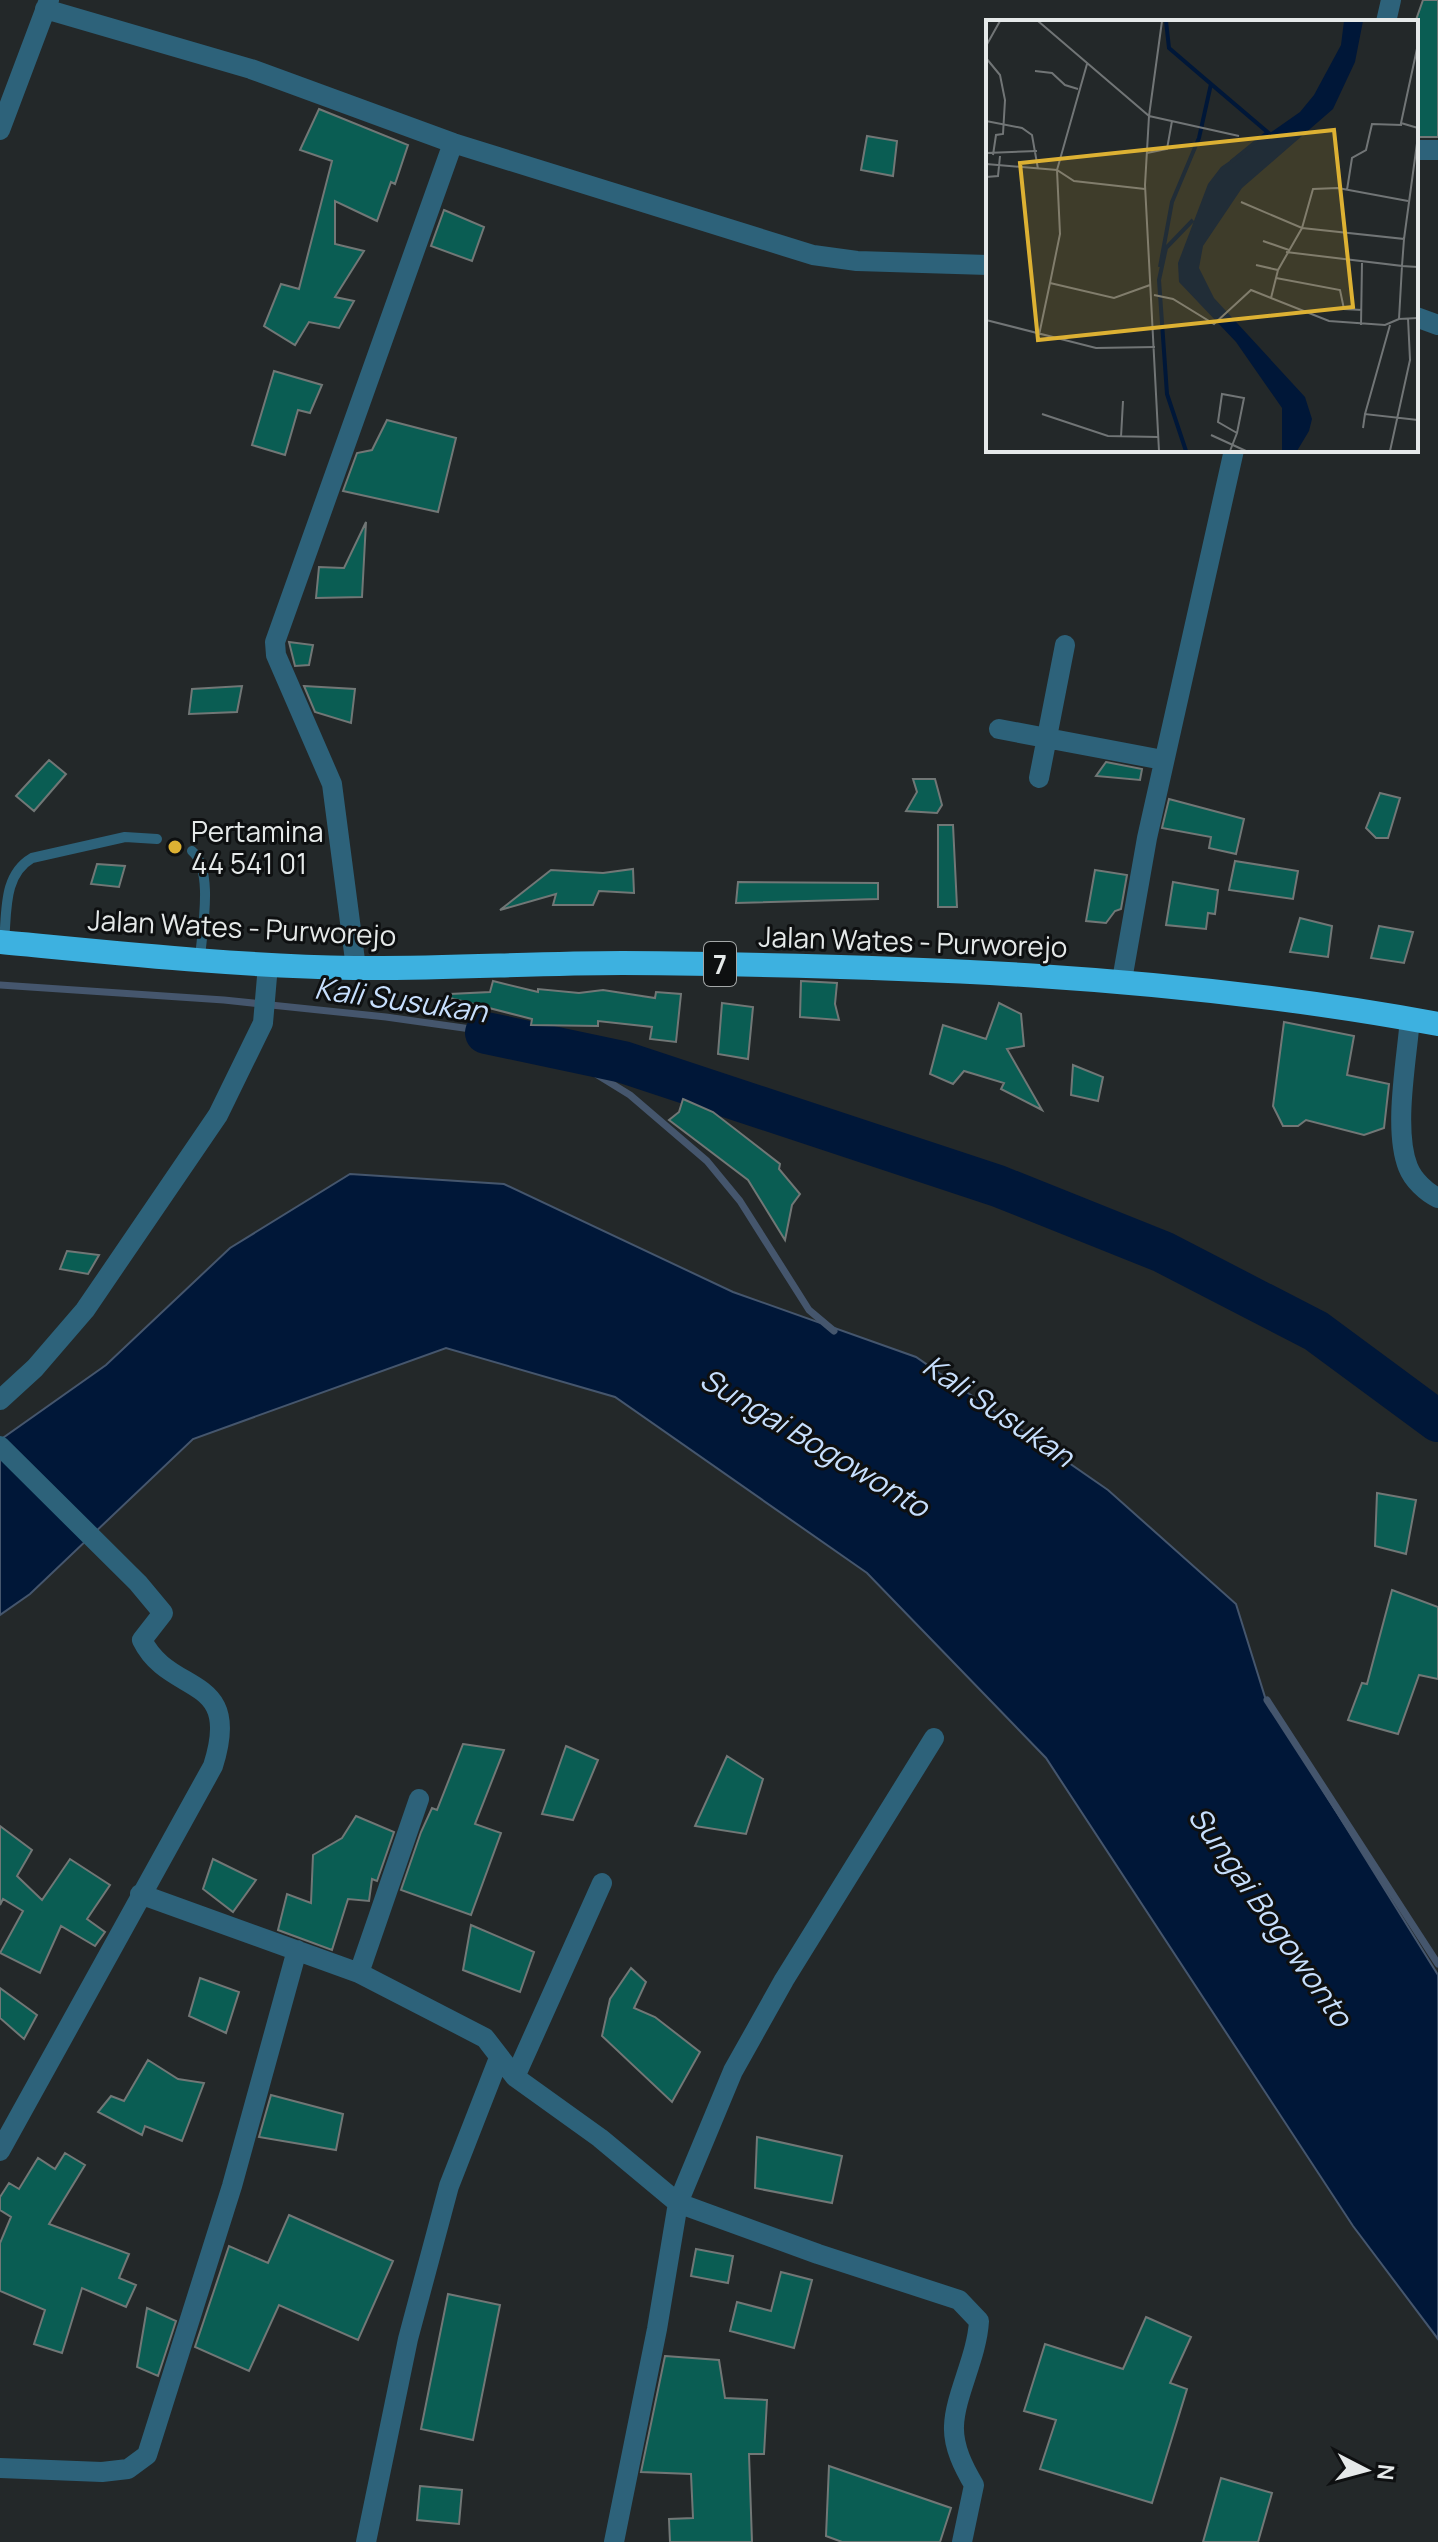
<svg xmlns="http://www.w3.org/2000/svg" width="1438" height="2542" viewBox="0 0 1438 2542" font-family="Manrope,sans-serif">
	<rect width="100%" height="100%" fill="#232829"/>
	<!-- water -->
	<path fill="#001738" stroke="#45566d" stroke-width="2" d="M350,1174L504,1184L733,1292L916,1357L1108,1490L1236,1604L1265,1697L1438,1975V2339L1353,2226L1046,1758L867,1573L615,1397L446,1348L193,1439L30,1594L0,1615V1440L106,1365L230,1248Z"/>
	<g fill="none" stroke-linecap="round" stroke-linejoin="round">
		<!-- stream -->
		<path stroke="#45566d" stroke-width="7" d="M0,985L224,1000L386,1017L478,1030L583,1066L630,1095L707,1161L740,1201L809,1310L834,1331
			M1267,1700L1438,1964"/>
		<!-- river -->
		<path stroke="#001738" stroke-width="42" d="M486,1033L623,1062L998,1186L1163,1252L1316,1331L1438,1421"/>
	</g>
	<!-- building -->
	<path fill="#0a5d53" stroke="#717776" stroke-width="2" d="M1423,0H1438V137H1416V20Z
		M319,109L408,145L395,184L391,182L377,221L335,201V244L364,251L335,297L354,301L339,328L309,322L295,345L264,326L281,284L299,289L332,161L300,150Z
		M867,136L897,141L893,176L861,170Z
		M444,210L484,227L472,261L431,246Z
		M274,371L322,385L310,413L298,410L285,455L252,445Z
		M387,420L456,438L438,512L343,491L357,453L372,450Z
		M366,522L362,597L316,598L319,567L344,568Z
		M289,642L313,645L309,665L295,666Z
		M242,686L237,712L189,714L192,689Z
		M304,686L355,689L351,723L315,712Z
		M49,760L66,774L34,811L16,796Z
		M1106,762L1142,769L1140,780L1096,776Z
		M913,779H935L942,805L937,813L906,811L917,792Z
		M1380,793L1400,798L1388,838H1376L1366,828Z
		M1169,799L1244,819L1236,854L1209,848L1211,837L1162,828Z
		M938,825H953L957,907H938Z
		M1235,861L1298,871L1293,899L1229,890Z
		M97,864L125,866L119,887L91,884Z
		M633,869L634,893L599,891L593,905H553L556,894L500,910L551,870L603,873Z
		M1095,870L1127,875L1121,909L1115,911L1106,923L1086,921Z
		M738,882L878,883V899L736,903Z
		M1173,882L1218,890L1215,914L1208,913L1206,929L1166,925Z
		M1300,918L1332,926L1328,957L1290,952Z
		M1379,926L1413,932L1404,963L1371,958Z
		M493,981L538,992V989L579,993L603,990L655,998L656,992L681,994L676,1042L650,1039L652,1027L598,1021V1026L531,1025L532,1019L450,998V994L490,992Z
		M801,981L837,983L835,1004L839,1020L800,1017Z
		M722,1003L753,1007L748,1059L718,1054Z
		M999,1003L1021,1014L1024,1046L1007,1049L1042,1110L1001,1089L1004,1083L964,1071L953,1084L930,1074L943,1025L986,1039Z
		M1284,1022L1354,1036L1347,1075L1389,1084L1384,1128L1364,1135L1306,1120L1298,1126H1283L1273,1106Z
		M1073,1065L1103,1077L1098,1101L1071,1095Z
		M683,1099L713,1112L780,1164L779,1169L800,1194L792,1205L785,1240L748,1180L669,1120L679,1112Z
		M67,1251L99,1255L88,1274L60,1269Z
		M1377,1493L1416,1500L1406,1554L1375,1546Z
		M1392,1590L1438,1607V1679L1419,1675L1398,1734L1348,1720L1362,1683L1367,1684Z
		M463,1744L504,1750L475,1824L501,1833L471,1915L401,1890L421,1832L432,1808L437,1810Z
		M566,1746L598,1760L573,1820L542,1814Z
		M727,1756L763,1779L746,1834L695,1826Z
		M356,1816L394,1832L377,1881L372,1879L369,1901L348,1899L332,1950L278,1930L287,1894L311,1903L313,1855L342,1838Z
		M0,1826L32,1850L17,1876L42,1900L70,1859L110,1885L87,1919L105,1932L95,1946L61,1926L40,1973L0,1953L23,1911L3,1899L0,1905Z
		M213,1859L256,1880L233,1912L203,1889Z
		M471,1925L534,1952L520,1992L463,1970Z
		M631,1968L646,1982L634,2008L655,2017L700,2052L672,2102L602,2036L610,1999Z
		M200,1978L239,1992L226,2033L189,2016Z
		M0,1988L37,2015L24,2039L0,2018Z
		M148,2060L178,2079L204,2083L182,2141L145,2126L142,2135L98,2112L111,2096L124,2101Z
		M271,2095L343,2114L336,2150L259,2137Z
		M757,2137L842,2156L832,2203L755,2188Z
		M65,2153L85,2165L49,2224L129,2254L119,2278L136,2285L126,2307L82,2288L62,2353L34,2344L45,2310L0,2291V2243L11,2217L0,2210V2197L9,2183L19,2189L38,2158L55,2169Z
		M289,2215L393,2261L358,2340L279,2305L249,2371L195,2347L229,2246L268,2263Z
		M696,2249L733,2256L728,2283L691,2276Z
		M781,2272L812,2280L794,2348L730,2331L737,2302L771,2311Z
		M448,2294L500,2305L473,2440L421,2429Z
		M147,2308L176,2321L158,2376L137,2367Z
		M1146,2317L1191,2337L1170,2383L1187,2389L1152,2503L1040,2469L1056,2420L1024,2411L1045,2344L1123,2369Z
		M665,2356L719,2360L725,2398L767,2400L764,2454H749L752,2542H670L669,2519L693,2518L691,2474L641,2472Z
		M829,2466L951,2508L940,2542H842L826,2536Z
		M1221,2478L1272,2493L1258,2542H1203Z
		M420,2486L462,2490L459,2524L417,2520Z"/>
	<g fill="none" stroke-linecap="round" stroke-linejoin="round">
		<!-- lane -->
		<path stroke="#2d627a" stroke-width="10" d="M192,851C214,869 202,931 200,958
			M4,942C7,911 3,875 32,858L125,837L157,839"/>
		<!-- street -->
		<path stroke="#2d627a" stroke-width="20" d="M45,9L251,69L453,143L275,642L276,655L332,784L356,968
			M1386,22L1391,0
			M0,130L49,0
			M453,143L813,255L857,261L988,265
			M1416,150H1438
			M1416,317L1438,325
			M999,729L1163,760
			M1039,778L1065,645
			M1122,980L1147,838L1234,450
			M1410,1018C1407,1059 1393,1129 1408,1167C1413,1180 1426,1192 1438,1198
			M0,1400L35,1368L85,1310L218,1115L263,1023L268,965
			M0,1446L138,1583L163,1613L142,1640C170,1697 243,1672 213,1766L0,2151
			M419,1799L359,1973L485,2038L515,2077L600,2138L678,2203L818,2254L959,2300L979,2321C977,2357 955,2395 954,2426C953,2447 964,2468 974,2485L962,2542
			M140,1894L359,1973
			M515,2077L602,1883
			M0,2468L102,2472L128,2469L147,2455L232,2186L297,1950
			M366,2542L408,2339L449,2186L499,2058
			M614,2542L657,2329L678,2203L733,2071L784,1980L934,1738"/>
		<!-- highway -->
		<path stroke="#3db1e0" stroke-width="24" d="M0,942C117,953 236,966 354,968C444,969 533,963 622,963C896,965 1169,974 1438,1024"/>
	</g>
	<!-- markers -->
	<circle fill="#ddb133" stroke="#0e1011" stroke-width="3" cx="175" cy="847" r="8"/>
	<g text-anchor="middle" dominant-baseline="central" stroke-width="6" stroke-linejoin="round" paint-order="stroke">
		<!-- shield labels -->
		<rect fill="#0e1011" stroke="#a4a8a8" stroke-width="2" x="704" y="942" width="32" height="44" rx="6"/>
		<g font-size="26" font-weight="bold" fill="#e5e9e9">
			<text x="720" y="964">7</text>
		</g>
		<!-- poi labels -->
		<g font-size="28" fill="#e5e9e9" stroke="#0e1011" text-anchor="start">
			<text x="191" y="831">Pertamina<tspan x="191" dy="32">44 541 01</tspan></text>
		</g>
		<!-- street labels -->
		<g font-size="28" fill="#e5e9e9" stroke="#0e1011">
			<text transform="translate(242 927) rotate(3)">Jalan Wates - Purworejo</text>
			<text transform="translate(913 941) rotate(2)">Jalan Wates - Purworejo</text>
		</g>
		<!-- water labels -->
		<g font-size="30" font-style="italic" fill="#c7dffd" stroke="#0e1011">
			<text transform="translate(401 999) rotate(8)">Kali Susukan</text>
			<text transform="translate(999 1410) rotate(34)">Kali Susukan</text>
			<text transform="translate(815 1442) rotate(31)">Sungai Bogowonto</text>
			<text transform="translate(1271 1916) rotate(55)">Sungai Bogowonto</text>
		</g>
	</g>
	<!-- overview -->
	<g transform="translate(986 20)">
		<rect width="432" height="432" fill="#232829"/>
		<path d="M358,1H377L369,42L347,89L256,168L217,226L213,248L228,278L319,377L326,399L323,411L311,431H296V388L250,322L193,262L192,243L222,164L235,147L314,92L328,75L355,25Z" fill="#001738"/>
		<path fill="none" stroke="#001738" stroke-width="4" d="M180,1L183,28L225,64M245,142L282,112M174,247L186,182L213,118L225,64L286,116M200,431L181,374L173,260L180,228L207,200"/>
		<path fill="none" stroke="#717576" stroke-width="2" d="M52,1L163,96L159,165L173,431M432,24L415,103L432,108M0,26L14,1M0,38L14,55L19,80L17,114L10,115L7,135M49,51L66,53L79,65L92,69M163,96L253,116M163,96L176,1M0,101L36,108L46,115L52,149M0,133L51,131M161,133L181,129L186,101M0,144L71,150L88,161L159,169M0,157L12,156L14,136M361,170L366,138L380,130L386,104L416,105M255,182L316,208L418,219L416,246L432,247M418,219L432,116M277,221L303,230M300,232L416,246L413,299L432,298M270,245L292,250L316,208L327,169L352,168L422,181M290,258L354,270L358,289L376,290M64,263L74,214L71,150L101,44M168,275L187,279L228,304L265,270L343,301L399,305L413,299M285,278L292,250M0,300L110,328L169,327M375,305L376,243M53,315L64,263L128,278L164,265M56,394L122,416L172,417M379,394L404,305M377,408L379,394L432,400M225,415L260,431M135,417L137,381M244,431L251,413L258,378L236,374L232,402L251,413M404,431L424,340L422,298"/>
		<path fill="#ddb133" fill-opacity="0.15" stroke="#ddb133" stroke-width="4" d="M348,110L367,287L52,320L34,143Z"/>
		<rect width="432" height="432" fill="none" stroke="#e5e9e9" stroke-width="4"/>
	</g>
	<!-- north arrow -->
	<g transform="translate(1366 2470) rotate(96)" stroke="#0e1011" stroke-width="6" paint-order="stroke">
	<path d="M0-6L14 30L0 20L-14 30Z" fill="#e5e9e9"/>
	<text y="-12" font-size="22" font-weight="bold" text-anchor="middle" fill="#e5e9e9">N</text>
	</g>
</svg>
